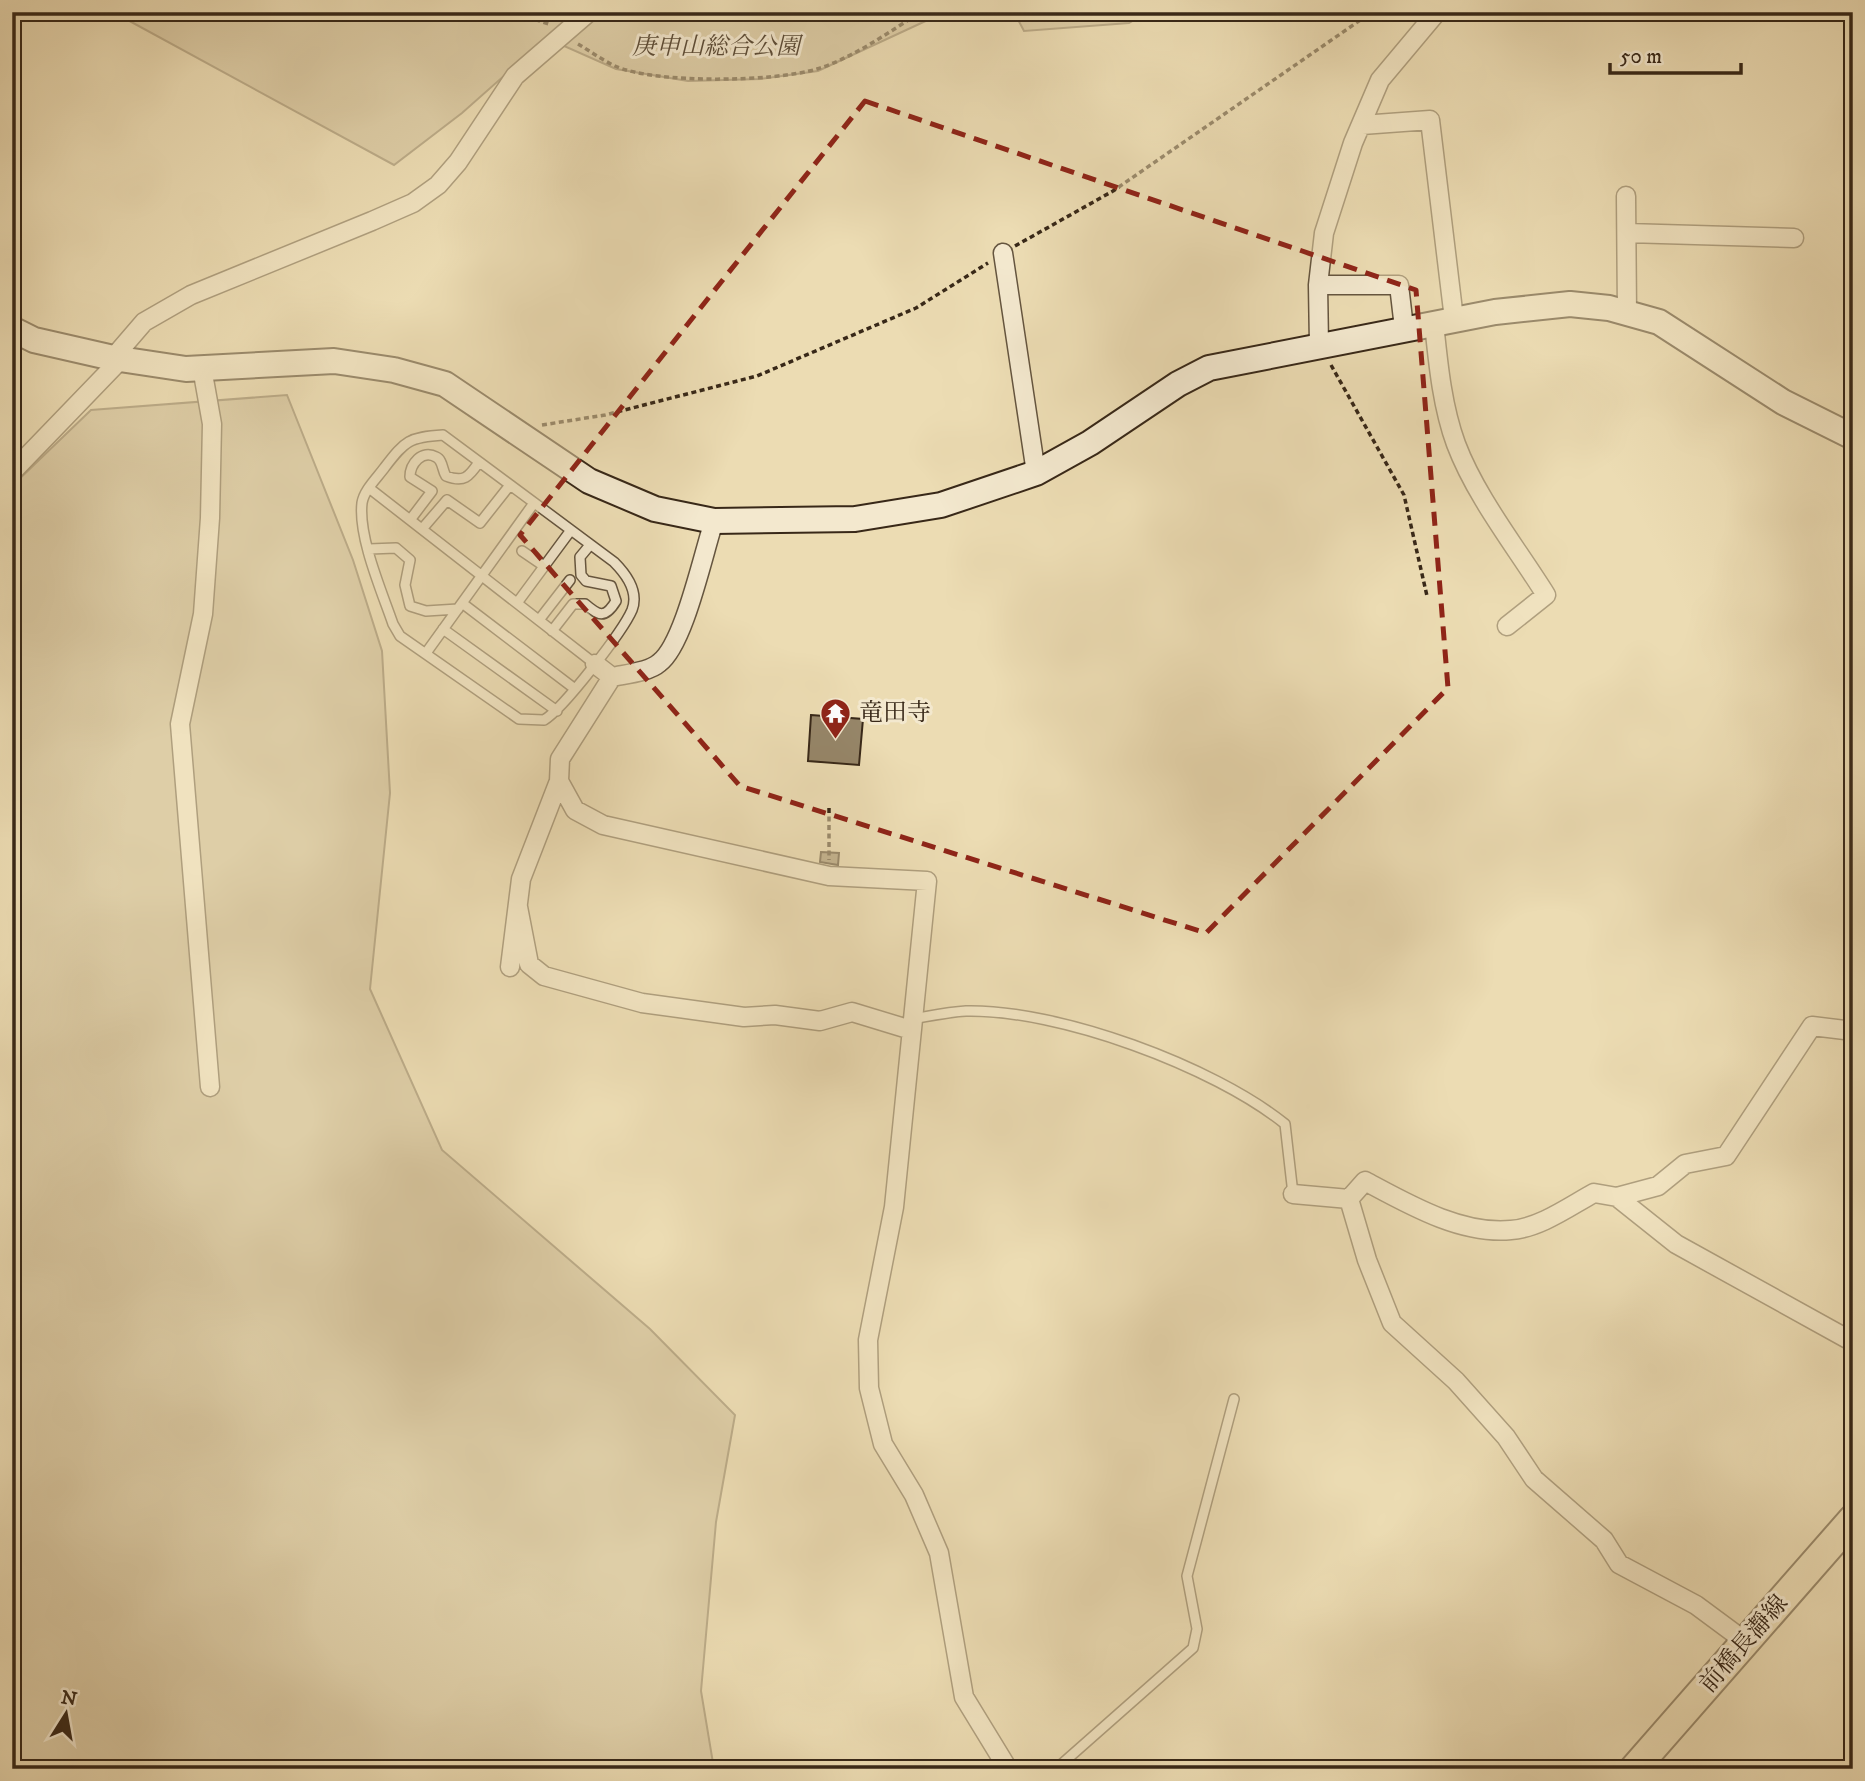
<svg xmlns="http://www.w3.org/2000/svg" width="1865" height="1781" viewBox="0 0 1865 1781" font-family="'IM FELL DW Pica','Noto Serif JP',serif">
	<rect width="100%" height="100%" fill="#ecdcb3"/>
	<filter id="stains"><feTurbulence type="fractalNoise" baseFrequency=".00286" numOctaves="4"/><feColorMatrix values="0 0 0 0 .2 0 0 0 0 .09 0 0 0 0 .02 0 0 0 .5 -.17"/></filter>
	<radialGradient id="worn" r=".72"><stop offset=".6" stop-color="#630" stop-opacity="0"/><stop offset="1" stop-color="#630" stop-opacity=".3"/></radialGradient>
	<!-- green -->
	<path fill="#cdbd99" stroke="#827258" stroke-width="2" d="M113,12H945L818,71L761,79L688,81L616,69L553,41L541,43L462,113L394,165Z
		M1014,12H1147L1129,23L1024,31Z
		M287,395L353,560L382,651L390,793L370,989L442,1150L650,1329L735,1415L716,1522L701,1691L714,1769H12V486L91,410Z"/>
	<!-- building -->
	<path fill="#968669" stroke="#382818" stroke-width="2" d="M811,715L863,719L859,765L808,761Z
		M821,852L839,853L838,865L820,862Z"/>
	<g fill="none" stroke-linecap="round" stroke-linejoin="round">
		<defs>
			<path id="lane" d="M443,435L614,562C627,575 639,592 632,610C623,631 563,709 544,720L519,719L400,636L393,624C382,592 358,537 362,503C364,490 377,478 385,467C405,441 409,437 443,435Z
				M369,488L595,664
				M410,520L432,491L410,477C410,464 422,449 436,457C443,460 442,470 446,476C464,483 469,477 479,462
				M422,529L447,500L480,523L510,485
				M369,549L396,548L410,560L405,585L410,606L426,611L458,609
				M522,551L544,566
				M462,603L575,689
				M517,603L571,530
				M539,620L570,580
				M443,629L557,711
				M552,631L573,604H585C599,616 605,619 616,601L611,586L586,581L581,575L580,557L590,545
				M426,653L534,503
				M912,1019C930,1016 948,1012 966,1011C1058,1009 1213,1066 1285,1124L1293,1194
				M1056,1769L1193,1648L1197,1629L1187,1576L1234,1399"/>
			<path id="street" d="M1362,125L1430,120L1454,319
				M1626,196L1627,313
				M1627,233L1794,238
				M1003,253L1036,473
				M1318,285H1399L1404,328
				M1434,323C1438,362 1442,406 1456,444C1476,497 1516,547 1546,595L1507,626
				M1319,345L1318,285L1324,233L1353,143L1380,80L1437,12
				M113,358L144,322L191,295L372,221L413,203L438,185L458,162L515,76L589,12
				M202,368L212,424L210,518L203,614L180,724L210,1087
				M12,472L121,359
				M714,521C703,554 684,645 659,663C649,672 626,674 612,677L560,759L559,781L575,810L603,825L829,876L927,881L894,1207L868,1340L869,1388L883,1444L914,1495L939,1553L964,1697L1008,1769
				M595,664L612,677
				M518,907L529,964L544,976L642,1003L744,1017L775,1015L820,1021L852,1012L911,1030
				M510,967L521,879L559,781
				M1293,1194L1349,1199
				M1617,1197L1676,1244L1853,1342
				M1746,1642L1696,1605L1619,1564L1604,1540L1534,1479L1506,1437L1456,1381L1392,1323L1367,1260L1349,1199L1365,1181C1408,1204 1461,1235 1511,1230C1540,1228 1570,1206 1594,1193L1617,1197L1658,1186L1685,1164L1726,1156L1812,1026L1853,1031"/>
			<path id="secondary" d="M12,329L34,340L113,358L186,369L334,361L394,370L445,384L589,481L655,509L714,521L855,519L941,505L1036,473L1090,443L1178,384L1209,368L1495,312L1570,304L1609,308L1659,322L1783,402L1853,437"/>
			<path id="primary" d="M1634,1769L1853,1519"/>
		</defs>
		<!-- lane casing -->
		<use href="#lane" stroke="#65553f" stroke-width="12"/>
		<!-- street casing -->
		<use href="#street" stroke="#65553f" stroke-width="21"/>
		<!-- secondary casing -->
		<use href="#secondary" stroke="#382818" stroke-width="28"/>
		<!-- primary casing -->
		<use href="#primary" stroke="#382818" stroke-width="32"/>
		<!-- path -->
		<path stroke="#382818" stroke-width="3.5" stroke-dasharray="5 3.5" stroke-linecap="butt" d="M511,12L549,24
			M578,44C590,51 602,60 615,66C655,84 774,82 817,69C853,58 889,32 921,12
			M1015,246L1113,191L1372,12
			M1331,365L1404,495L1427,596
			M542,425L605,415L757,376L916,308L988,263
			M829,808V860"/>
		<!-- lane -->
		<use href="#lane" stroke="#f3e8ce" stroke-width="9"/>
		<!-- street -->
		<use href="#street" stroke="#f3e8ce" stroke-width="18"/>
		<!-- secondary -->
		<use href="#secondary" stroke="#f3e8ce" stroke-width="24"/>
		<!-- primary -->
		<use href="#primary" stroke="#ecdcb3" stroke-width="28"/>
	</g>
	<!-- marked area -->
	<path d="M0 0H1865V1781H0ZM865,101L1416,290L1448,688L1206,933L740,786L520,535Z" fill="#ecdcb3" fill-opacity=".55" fill-rule="evenodd"/>
	<path fill="none" stroke="#8f2418" stroke-width="5" stroke-dasharray="14 9" stroke-linejoin="round" d="M865,101L1416,290L1448,688L1206,933L740,786L520,535Z"/>
	<!-- icons -->
	<defs>
		<symbol id="temple-pin" viewBox="-11 -11 22 30"><path d="M0 17L-7.5 6A9.5 9.5 0 1 1 7.5 6Z" fill="#8f2418" stroke="#f3e8ce"/><path d="M0-6L5-2H3V0L6.5 2.5H4V6H1.5V3h-3V6H-4V2.5H-6.5L-3 0V-2H-5Z" fill="#fff"/></symbol>
	</defs>
	<g fill-rule="evenodd">
		<use href="#temple-pin" x="818" y="696" width="35" height="47"/>
	</g>
	<g text-anchor="middle" dominant-baseline="central" stroke-width="6" stroke-linejoin="round" paint-order="stroke">
		<!-- park labels -->
		<g font-size="24" font-style="italic" fill="#5d4d38" stroke="#f3e8ce">
			<text x="716" y="47">庚申山総合公園</text>
		</g>
		<!-- poi labels -->
		<g font-size="24" fill="#382818" stroke="#f3e8ce" text-anchor="start">
			<text x="859" y="713">竜田寺</text>
		</g>
		<!-- street labels -->
		<g font-size="24" fill="#382818" stroke="#f3e8ce">
			<text transform="translate(1744 1644) rotate(-49)">前橋長瀞線</text>
		</g>
	</g>
	<!-- margin -->
	<rect width="1865" height="1781" fill="none" stroke="#ecdcb3" stroke-width="42"/>
	<rect x="14" y="14" width="1837" height="1753" fill="none" stroke="#382818" stroke-width="3.5"/>
	<rect x="21" y="21" width="1823" height="1739" fill="none" stroke="#382818" stroke-width="2"/>
	<!-- north arrow -->
	<g transform="translate(66 1714) rotate(11)" stroke="#f3e8ce" stroke-width="5" paint-order="stroke">
	<path d="M0-5L12 26L0 18L-12 26Z" fill="#382818"/>
	<text y="-10" font-size="19" font-weight="bold" text-anchor="middle" fill="#382818">N</text>
	</g>
	<!-- scale -->
	<path d="M1610 63v10h131v-10" fill="none" stroke="#382818" stroke-width="3.5"/>
	<text x="1620" y="63" font-size="21" fill="#382818" stroke="#f3e8ce" stroke-width="5" paint-order="stroke">50 m</text>
	<rect width="100%" height="100%" filter="url(#stains)"/>
	<rect width="100%" height="100%" fill="url(#worn)"/>
</svg>
